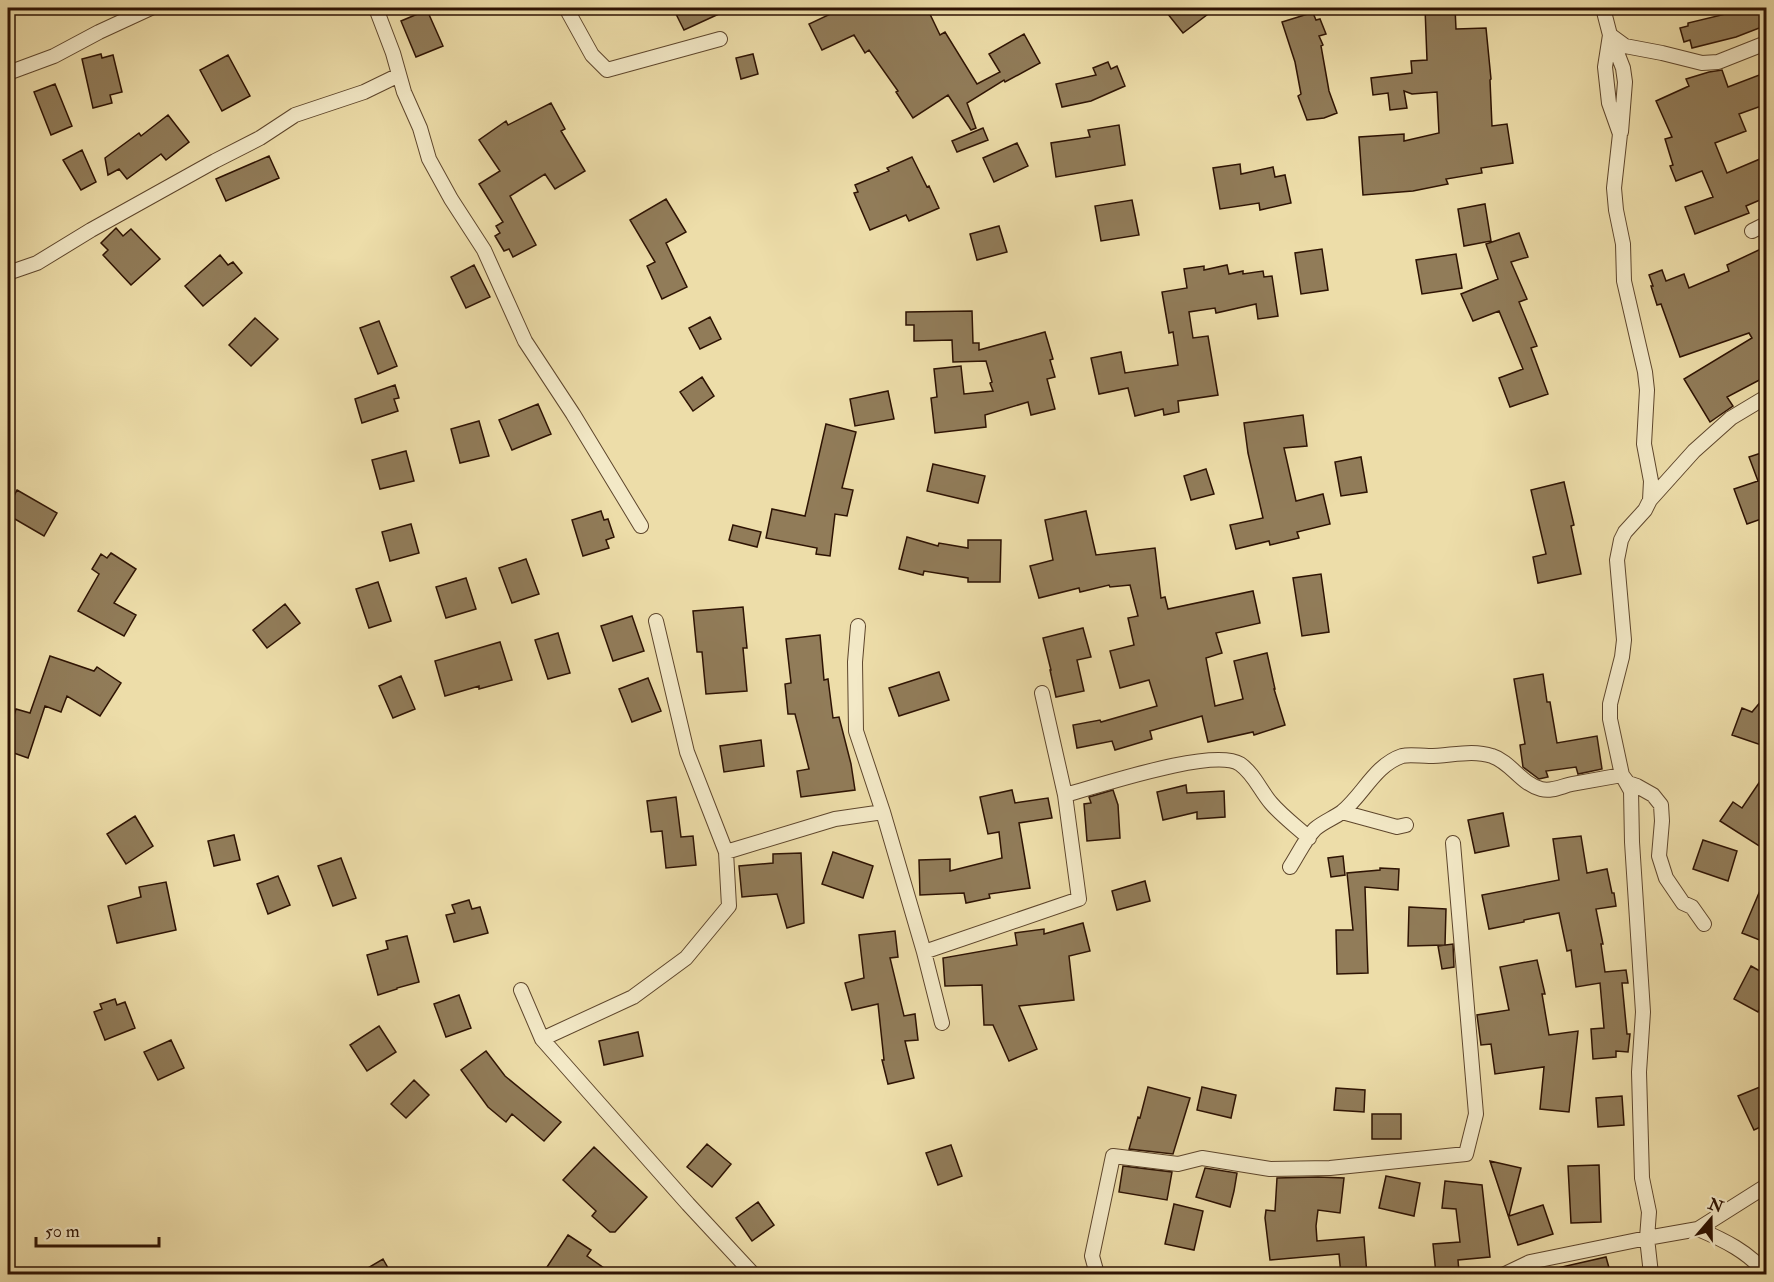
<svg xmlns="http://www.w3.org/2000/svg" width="1774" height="1282" viewBox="0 0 1774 1282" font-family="'IM FELL Double Pica',serif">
	<rect width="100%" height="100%" fill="#eddda9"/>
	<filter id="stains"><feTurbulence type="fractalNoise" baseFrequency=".00333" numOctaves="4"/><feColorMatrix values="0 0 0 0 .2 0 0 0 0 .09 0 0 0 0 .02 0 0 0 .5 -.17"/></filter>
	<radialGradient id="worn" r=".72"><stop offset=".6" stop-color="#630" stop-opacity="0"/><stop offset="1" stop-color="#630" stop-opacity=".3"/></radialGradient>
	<!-- building -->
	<path fill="#917c59" stroke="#2e1303" stroke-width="1.5" d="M673,8H732L684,30Z
		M843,8H927L940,35L945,32L977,84L1000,72L989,54L1024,34L1040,63L1005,82L1004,80L967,103L976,128L971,130L948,95L913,118L896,92L898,91L869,50L865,53L854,35L822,50L809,24Z
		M1163,8H1216L1183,33Z
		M1425,8H1455L1456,29L1486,28L1491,79L1490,80L1492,126L1507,124L1513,163L1481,168L1482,173L1446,179L1448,184L1413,191L1363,195L1359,137L1404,134V141L1439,133L1437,92L1412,94L1404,91L1407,108L1390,110L1388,93L1373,95L1371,78L1412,73L1411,61L1427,60Z
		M1733,8H1767V25L1736,37L1692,48L1690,40L1684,42L1680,28L1688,26V23L1734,12Z
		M427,10L443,46L416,57L401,21Z
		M1311,13H1313L1316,20L1320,19L1326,34L1319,36L1323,45L1321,46L1329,91L1337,113L1324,118L1307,120L1298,96L1301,94L1295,62L1282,22Z
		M101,54L102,58L113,55L122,92L110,95L112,103L93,108L82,59Z
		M753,54L758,74L741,79L736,58Z
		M228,55L250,96L222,111L200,70Z
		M1108,62L1111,69L1117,66L1125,86L1091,101L1062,107L1056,84L1096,75L1093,68Z
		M1722,70L1728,87L1767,72V104L1739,114L1746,131L1715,143L1727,173L1767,156V197L1746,206L1749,213L1695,234L1685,207L1713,197L1702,171L1676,181L1670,166L1673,165L1665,139L1672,137L1656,101L1689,86L1686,79L1709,72Z
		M55,84L72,126L51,135L34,92Z
		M551,103L565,129L561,131L585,171L555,189L545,174L510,196L536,245L513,257L509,249L504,251L495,236L500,233L496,226L503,222L479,184L500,171L479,140L506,121L508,125Z
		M168,115L189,142L166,160L161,154L127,179L119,169L108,175L105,158L139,133L141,136Z
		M1119,125L1125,165L1056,177L1051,143L1090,137L1088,130Z
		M983,128L988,140L957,152L952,141Z
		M1017,143L1028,166L994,182L983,158Z
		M82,150L96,182L81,190L63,160Z
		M269,156L279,178L226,201L216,179Z
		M912,157L927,187L929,186L939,208L909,221L906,215L870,230L854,193L858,192L855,185L889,171L887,168Z
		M1240,164L1241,174L1273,167L1275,177L1285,175L1291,203L1260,210L1259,203L1220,209L1213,168Z
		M666,199L686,232L666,243L687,287L662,299L647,266L655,262L630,220Z
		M1132,200L1139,235L1101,241L1095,206Z
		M1485,204L1491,241L1464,246L1458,209Z
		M999,226L1007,252L977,260L970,234Z
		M116,228L123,236L131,229L160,259L131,285L103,255L108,250L101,243Z
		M1519,233L1528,257L1511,262L1527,299L1519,302L1537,346L1531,348L1548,394L1510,407L1499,378L1523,369L1499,311L1473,321L1461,294L1498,279L1486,244Z
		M1763,248L1767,255V376L1727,397L1733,406L1710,422L1684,379L1752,338L1749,333L1680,357L1661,304L1657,305L1651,286H1653L1649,275L1662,270L1666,281L1684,274L1689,288L1729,271L1727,265Z
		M1322,249L1328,290L1301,294L1295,253Z
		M1456,254L1462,288L1422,294L1416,260Z
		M220,255L228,265L233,262L242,273L203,306L185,286Z
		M474,265L490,297L466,308L451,277Z
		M1227,265L1229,274L1243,271V274L1263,271L1264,277L1272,276L1278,316L1258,319L1256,304L1216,313L1215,308L1189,312L1193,338L1208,336L1218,395L1178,401L1179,412L1164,415L1163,409L1135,416L1128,388L1099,394L1091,358L1121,352L1125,373L1178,365L1173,332L1169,333L1162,292L1187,288L1184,269L1204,266V270Z
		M972,311L973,343H979V350L1045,332L1053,359L1050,360L1055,377L1047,379L1055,409L1031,415L1028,402L985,415L986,427L935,433L931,398L937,397L934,369L961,366L964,394L993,391L990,383L992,382L986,361L953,362L952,340L914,341V325H906V312Z
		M710,317L721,339L700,349L689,328Z
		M255,318L278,339L251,366L229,345Z
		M379,321L397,366L378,374L360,328Z
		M702,377L714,396L693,411L680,392Z
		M395,385L399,398L394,399L398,411L362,423L355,399Z
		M888,391L894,419L855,426L850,399Z
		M538,404L551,434L512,450L499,420Z
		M1303,415L1307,446L1284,448L1296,501L1323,494L1330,524L1297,532L1299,538L1270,545L1269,541L1236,549L1230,525L1263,518L1248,453L1244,423Z
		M479,421L489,456L460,463L451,429Z
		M826,424L856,432L842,488L853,490L847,516L835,514L830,556L816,554L817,548L766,538L772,509L805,516Z
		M406,451L414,481L380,489L372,460Z
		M1767,451V517L1747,524L1734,489L1758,481L1749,457Z
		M1361,457L1367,492L1341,496L1335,462Z
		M933,464L985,476L978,503L927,491Z
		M1206,469L1214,494L1191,500L1184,476Z
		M1564,482L1574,525L1571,526L1581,574L1538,583L1533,557L1546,554L1531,490Z
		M17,490L57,513L44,536L8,515V508Z
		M601,511L604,520L608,519L614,537L606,540L609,548L583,556L572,520Z
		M1086,511L1096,555L1155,548L1161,598L1165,597L1168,609L1253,591L1260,623L1216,633L1222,653L1206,658L1215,706L1243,699L1234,661L1267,653L1275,689H1274L1285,725L1254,735L1253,732L1208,742L1202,716L1150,731L1152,739L1115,750L1112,741L1077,748L1073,725L1100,720L1101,722L1157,706L1149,680L1120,688L1110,651L1134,645L1128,618L1138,616L1130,585L1110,587L1109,585L1080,592L1079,588L1039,598L1030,566L1053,560L1045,520Z
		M411,524L419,553L390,561L382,532Z
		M733,525L761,532L757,547L729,540Z
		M907,537L938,546L939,543L968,548V540H1001L1000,582H968V578L924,571L923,575L899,569Z
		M111,553L136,569L114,603L136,615L124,636L78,611L99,574L92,569L101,554L107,558Z
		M526,559L539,594L512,603L499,568Z
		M1321,574L1329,632L1302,636L1293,578Z
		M466,578L476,609L446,618L436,587Z
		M378,582L391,621L369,628L356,589Z
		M285,604L300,623L267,648L253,630Z
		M743,607L747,648H743L747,691L706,694L702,652H697L693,611Z
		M632,616L644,651L613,661L601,626Z
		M1083,628L1091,657L1077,660L1084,691L1056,697L1050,670H1051L1043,638Z
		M558,633L570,673L548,679L535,640Z
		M820,635L824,680L828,679L833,718L839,717L851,764L855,790L801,797L797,771L809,769L795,714H788L785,684L791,683L786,639Z
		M500,642L512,680L479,689V686L445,696L435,661Z
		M50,656L94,671L97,667L121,683L100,716L67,696L61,712L45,706L28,758L8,751V735L16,709L30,713Z
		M939,672L949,700L899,716L889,688Z
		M1543,674L1547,702H1550L1557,743L1597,736L1602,769L1578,774L1576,767L1546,771L1548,777L1539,779L1523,767L1520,745L1525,744L1514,679Z
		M401,676L415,709L393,718L379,686Z
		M648,678L661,711L632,722L619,689Z
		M1767,694V747L1732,735L1742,708L1752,712Z
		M761,740L764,766L724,772L720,746Z
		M1767,771V851L1720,821L1733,802L1742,808Z
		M1186,785L1187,793L1224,791L1225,817L1197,819V812L1163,820L1157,792Z
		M1012,790L1015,803L1048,798L1052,818L1019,823L1030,888L989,894L990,898L966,903L964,893L920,895L919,860L950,859V871L1002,858L999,832L988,834L980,797Z
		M1113,790L1118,805L1120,838L1087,841L1084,804L1091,803L1089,797Z
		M676,797L681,837L693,836L696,865L666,868L662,831L651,832L647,801Z
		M1503,813L1509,846L1475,853L1468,820Z
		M135,816L153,846L126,864L107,834Z
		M234,835L240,860L214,866L208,841Z
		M1581,836L1587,873L1607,869L1612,893H1614L1616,906L1596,909L1603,944H1601L1605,972L1626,970L1628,983H1622L1627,1034H1630L1628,1052L1616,1051V1057L1593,1059L1591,1029L1604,1028L1600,983L1576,987L1571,950L1567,951L1559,913L1524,920V922L1489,929L1482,895L1559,880L1553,839Z
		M1703,840L1737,851L1728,881L1693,869Z
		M833,852L873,866L863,898L822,884Z
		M801,853L804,923L787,928L777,894L742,897L739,866L773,863V854Z
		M1343,856L1345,875L1331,877L1328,858Z
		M341,858L356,898L333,906L318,866Z
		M1380,868L1399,869L1398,890L1365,887L1368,973L1337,974L1336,930H1353L1347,873L1380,870Z
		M1767,874V943L1742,933Z
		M278,876L290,905L268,914L257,884Z
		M1145,881L1150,901L1117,910L1112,891Z
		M166,882L176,930L117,943L108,906L141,897L139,887Z
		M469,900L472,909L480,907L488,933L454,942L446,915L455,913L452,905Z
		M1409,907L1446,909L1445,945L1408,946Z
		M1083,923L1090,951L1069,956L1074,1000L1019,1006L1037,1049L1009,1061L993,1025H984L982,985L945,986L943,958L1017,945L1015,933L1044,929V934Z
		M895,931L898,957L890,958L904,1016L915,1014L918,1040L905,1041L914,1078L888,1084L882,1060H884L878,1004L852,1010L845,983L864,978L859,935Z
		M407,936L419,982L397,988V989L378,995L367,955L388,949L386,941Z
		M1453,944L1454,967L1442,969L1438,946Z
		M1537,960L1545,994H1542L1549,1035L1578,1031L1569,1112L1540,1109L1544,1067L1495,1074L1491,1044L1481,1045L1477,1015L1509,1010L1500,967Z
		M1751,966L1767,975V997L1758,1012L1734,999Z
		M459,995L471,1028L446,1037L434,1004Z
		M115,999L117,1005L125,1002L135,1028L105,1040L94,1012L102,1009L100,1004Z
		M379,1026L396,1052L367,1071L350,1045Z
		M638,1032L643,1056L604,1065L599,1041Z
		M171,1040L184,1068L158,1080L144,1052Z
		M486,1051L505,1076L561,1122L544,1141L512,1114L506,1122L488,1107L461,1070Z
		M414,1080L429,1095L406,1118L391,1104Z
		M1767,1084V1124L1754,1130L1738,1096Z
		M1148,1087L1190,1098L1173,1154L1129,1149L1138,1117L1140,1118Z
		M1202,1087L1236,1095L1231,1118L1197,1110Z
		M1336,1088L1365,1090L1364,1112L1334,1110Z
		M1622,1096L1624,1125L1598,1127L1596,1098Z
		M1372,1114H1401V1139H1372Z
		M707,1144L731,1164L712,1187L687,1167Z
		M951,1145L962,1176L938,1185L926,1153Z
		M594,1147L647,1197L615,1232H610L592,1216L596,1211L563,1180Z
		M1490,1161L1521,1168L1509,1216L1543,1205L1553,1234L1518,1245Z
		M1599,1165L1601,1222L1571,1223L1568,1166Z
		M1123,1166L1172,1172L1167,1200L1119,1192Z
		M1205,1168L1237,1173L1234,1191L1230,1207L1196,1197Z
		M1386,1176L1420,1183L1414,1216L1379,1208Z
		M1318,1177L1344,1178L1340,1213L1318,1210L1316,1226L1317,1241L1364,1237L1367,1275H1341L1339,1254L1270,1260L1265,1218L1266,1210L1275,1211L1277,1178Z
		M1445,1181L1482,1185L1490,1257L1458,1260L1459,1272L1436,1274L1433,1244L1460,1242L1456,1209L1442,1208Z
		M758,1202L774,1225L752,1241L736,1218Z
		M1174,1204L1203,1211L1194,1250L1165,1244Z
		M568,1235L591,1250L587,1256L614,1275H559L547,1267Z
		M1606,1257L1611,1275H1554L1553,1269Z
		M383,1259L392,1275H356Z"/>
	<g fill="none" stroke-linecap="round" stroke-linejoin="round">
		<defs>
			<path id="minor" d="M374,8L377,11L393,53L404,92L420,128L429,159L451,199L484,250L525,341L573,414L641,526
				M566,8L592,55L607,70L720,39
				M1603,8L1610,35L1605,67L1609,103L1620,134L1614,188L1616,210L1623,244L1624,281L1645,372L1647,390L1644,444L1651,481L1650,500L1645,510L1625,532L1621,540L1617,560L1624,640L1622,657L1610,704V719L1622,775L1631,791L1632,842L1643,1012L1639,1072L1642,1178L1649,1212L1647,1238L1651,1274
				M1610,35L1625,46L1662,53L1702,63L1718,62L1766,43
				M1611,37L1623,68L1625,82L1621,132
				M8,73L54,56L99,32L151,8
				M1752,231L1766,224
				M8,273L37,263L91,230L215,161L260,138L295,115L364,92L399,75
				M1650,500L1694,451L1731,418L1766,397
				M858,626L855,662L856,731L883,812L924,952L942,1023
				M1065,795C1099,786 1213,747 1240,764C1254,774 1260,790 1271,803C1282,816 1297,827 1309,838
				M1342,812L1397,827L1406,825
				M726,852L835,819L883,812
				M1290,867C1298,855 1305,839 1315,829C1323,822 1334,818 1342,812C1363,795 1375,765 1402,756C1410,754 1420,756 1429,756C1450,756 1472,749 1492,756C1511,762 1521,784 1541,789C1552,792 1562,786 1572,784C1588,781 1605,778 1622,775L1628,783L1637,786L1653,795L1661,805L1662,821L1659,856L1666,878L1683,903L1692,907L1704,924
				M924,952L1079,899L1065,795L1042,693
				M521,990L542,1039L688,1204L753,1274
				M542,1039L633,997L686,958L729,906L726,852L687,752L656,621
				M1698,1229C1724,1240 1749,1252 1766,1274
				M1097,1274L1092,1256L1113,1156L1178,1164L1202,1158L1270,1169L1330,1168L1466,1154L1476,1114L1453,843
				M1505,1274L1530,1262L1647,1238L1698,1229L1766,1186"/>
		</defs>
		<!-- minor casing -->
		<use href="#minor" stroke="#5e462c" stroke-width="16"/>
		<!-- minor -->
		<use href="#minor" stroke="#f3e9c7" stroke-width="14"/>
	</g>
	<!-- margin -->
	<rect width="1774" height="1282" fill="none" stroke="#eddda9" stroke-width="30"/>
	<rect x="9" y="9" width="1756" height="1264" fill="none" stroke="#2e1303" stroke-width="3"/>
	<rect x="15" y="15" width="1744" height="1252" fill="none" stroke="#2e1303" stroke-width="1.5"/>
	<!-- north arrow -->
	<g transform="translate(1711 1219) rotate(20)" stroke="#f3e9c7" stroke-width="4.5" paint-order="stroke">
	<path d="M0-4.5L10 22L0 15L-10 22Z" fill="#2e1303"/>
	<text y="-9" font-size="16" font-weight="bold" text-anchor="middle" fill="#2e1303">N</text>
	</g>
	<!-- scale -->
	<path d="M36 1237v9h123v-9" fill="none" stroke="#2e1303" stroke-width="3"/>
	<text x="45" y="1237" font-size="18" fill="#2e1303" stroke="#f3e9c7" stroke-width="4.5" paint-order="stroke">50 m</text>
	<rect width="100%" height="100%" filter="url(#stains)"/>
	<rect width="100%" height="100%" fill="url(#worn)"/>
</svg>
